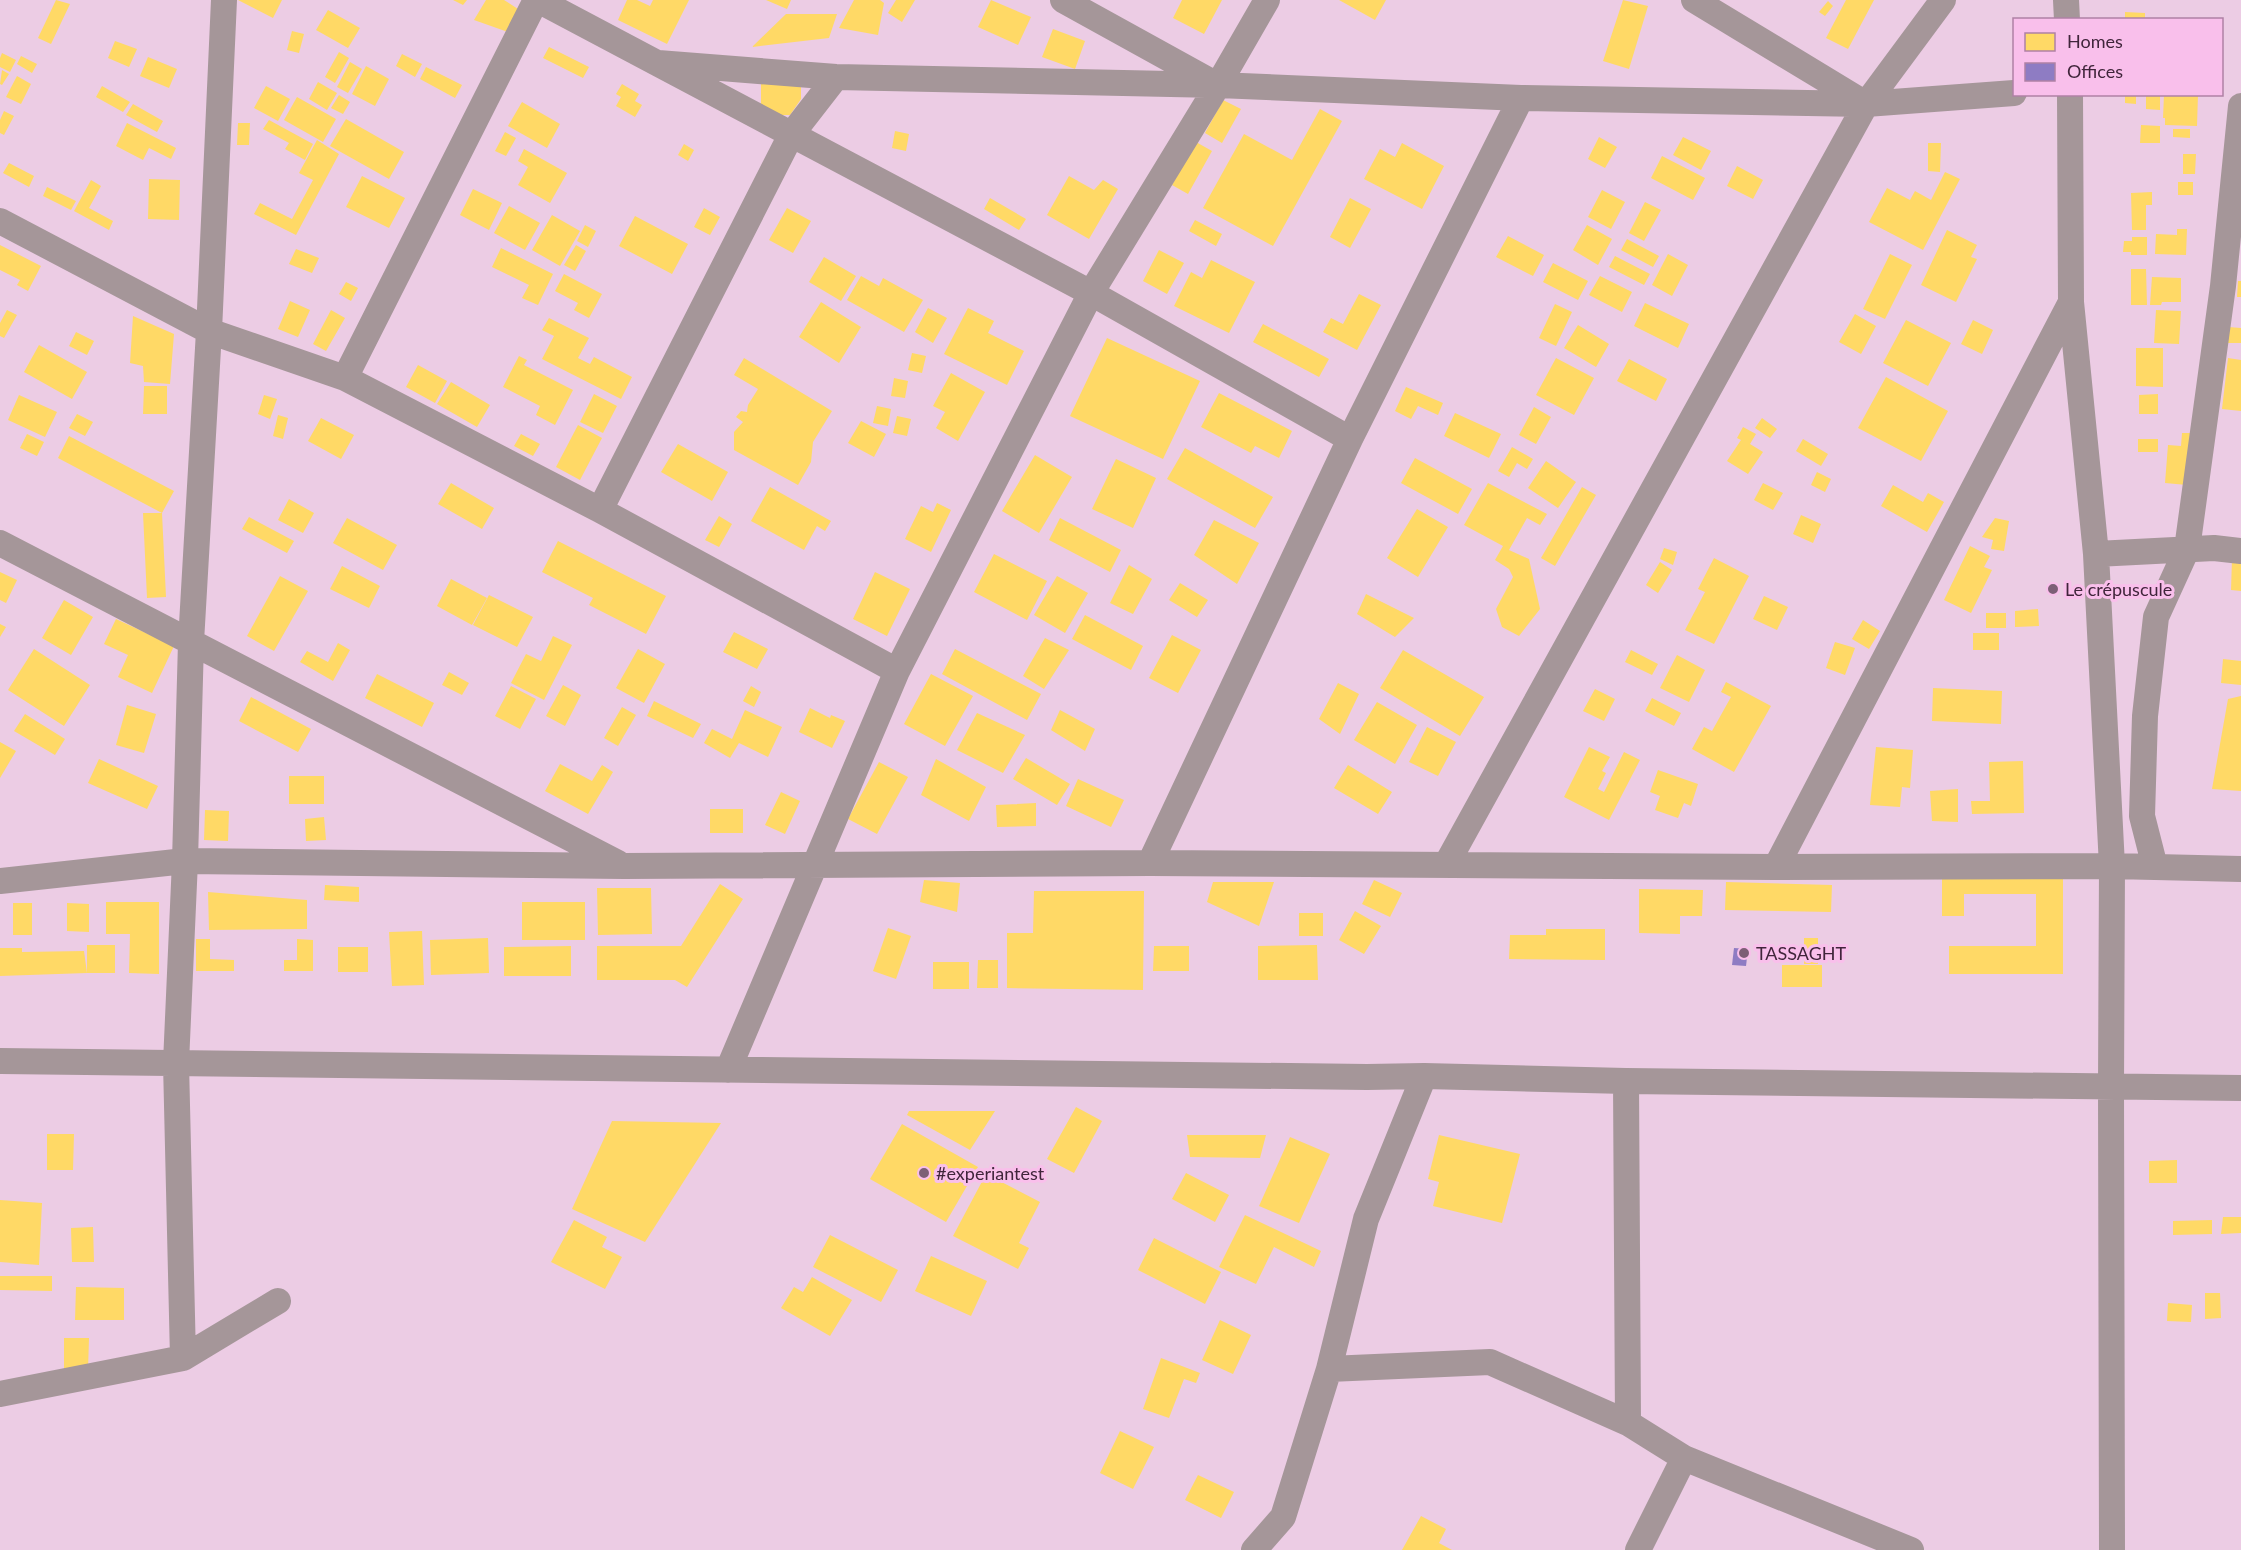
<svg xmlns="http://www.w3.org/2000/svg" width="2241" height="1550" viewBox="0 0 2241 1550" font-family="Lato,sans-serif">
	<rect width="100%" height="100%" fill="#eccce4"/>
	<!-- homes -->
	<path fill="#ffd966" d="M56,0L70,4L51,44L38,38Z
		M238,0H282L273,18Z
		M453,0H467L463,5Z
		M486,0H504L518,9L511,33L474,20Z
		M627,0H637L650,6L653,0H689L667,44L618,20Z
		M766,0H791L787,9Z
		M854,0H880L884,3L878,35L839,28Z
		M896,0H915L902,22L888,13Z
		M991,0L1031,17L1018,45L978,27Z
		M1182,0H1222L1204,34L1173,18Z
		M1339,0H1386L1375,20Z
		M1623,0L1648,6L1629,69L1603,61Z
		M1846,0H1874L1848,49L1826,38Z
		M1828,1L1833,6L1825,16L1819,12Z
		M328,10L360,28L348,48L316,30Z
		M2125,12L2145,13V20H2125Z
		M786,14H837L829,38L752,47Z
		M1053,29L1085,41L1075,69L1042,57Z
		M292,31L304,34L299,53L287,50Z
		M115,41L137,49L129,67L108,58Z
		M549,47L589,67L583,78L543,58Z
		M339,52L349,58L335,83L325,77Z
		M2,53L16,60L10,72L0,67V58Z
		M402,54L422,64L415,77L396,66Z
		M21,56L37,64L32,73L17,64Z
		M148,57L177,69L169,88L140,76Z
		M350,62L362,69L348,93L337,87Z
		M366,66L389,79L375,106L352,94Z
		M426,67L462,85L455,98L420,79Z
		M2,70L9,74L2,85L0,84Z
		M17,76L31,84L21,104L6,97Z
		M318,82L337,93L327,110L309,99Z
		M761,83H801V99L790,115H761Z
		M622,84L639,94L635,101L642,105L635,117L616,106L621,97L616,94Z
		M102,86L130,102L123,112L96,97Z
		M266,86L290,99L278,121L254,108Z
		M2125,94H2136V104L2125,103Z
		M2146,94H2160V110L2146,109Z
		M2164,94H2198L2197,126L2165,125V118H2163Z
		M339,95L350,102L343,114L331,108Z
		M297,97L336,119L323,142L284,120Z
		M1223,100L1241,109L1222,143L1205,133Z
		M522,102L560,124L547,148L508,126Z
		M133,104L163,121L157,132L126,115Z
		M1320,109L1342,121L1273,246L1203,208L1244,134L1292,160Z
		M4,111L14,116L4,135L0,133V120Z
		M346,119L404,152L389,179L330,146Z
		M269,120L313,144L305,160L285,149L289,143L263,129Z
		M127,123L176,148L171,159L149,148L143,160L116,146Z
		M238,123H250L249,145H237Z
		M2141,125L2160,126V143H2140Z
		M2173,129H2190V138L2173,137Z
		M895,131L909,134L906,151L892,148Z
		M505,132L516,138L506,156L495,151Z
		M1599,137L1617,147L1605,168L1588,159Z
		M1683,137L1711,151L1701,170L1673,155Z
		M317,140L339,154L296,235L254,214L260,203L292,219L313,180L299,173Z
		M1196,142L1212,151L1188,194L1172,185Z
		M1402,143L1444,166L1422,209L1364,179L1380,149L1395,157Z
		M1928,143H1941L1940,172L1928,171Z
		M684,144L694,150L688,161L678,155Z
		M524,149L567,173L550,203L518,185L528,167L518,161Z
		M2183,154H2196L2195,174H2183Z
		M1662,156L1705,178L1693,200L1651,178Z
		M9,163L34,176L29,187L3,173Z
		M1737,166L1763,180L1753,199L1727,186Z
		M1945,172L1960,179L1923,250L1869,222L1887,188L1910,200L1915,191L1931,200Z
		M362,176L405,198L389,228L346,207Z
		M1069,176L1094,190L1103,180L1118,189L1089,239L1047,215Z
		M149,179L180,180L179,220L148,219Z
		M91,180L101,186L89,208L113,221L109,230L74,211Z
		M2178,182H2193V195H2178Z
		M47,187L76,201L71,210L43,196Z
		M473,189L502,203L489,230L460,215Z
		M1602,190L1625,202L1611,229L1588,217Z
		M2152,192V205H2146V230H2132L2131,193Z
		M990,198L1026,219L1019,230L984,209Z
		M1350,198L1371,209L1350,248L1330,237Z
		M1645,202L1661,210L1644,241L1629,233Z
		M509,206L540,223L525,250L494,233Z
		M704,208L720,217L710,235L694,227Z
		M787,208L811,221L793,253L769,240Z
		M552,215L580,231L560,266L532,250Z
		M635,216L688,244L672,274L619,246Z
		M1195,220L1222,234L1216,246L1189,231Z
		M585,225L596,231L588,247L577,241Z
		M1587,225L1612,239L1598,265L1573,250Z
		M2177,229H2187L2186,255L2155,254L2156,234L2177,235Z
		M1947,230L1977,245L1971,257L1977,259L1956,302L1921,285Z
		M1508,236L1544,255L1533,276L1496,257Z
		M2132,237H2147V255H2131V252H2123L2124,241H2132Z
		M1627,239L1659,256L1653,267L1621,250Z
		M0,245L41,266L28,291L17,285L20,280L0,270Z
		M576,245L586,251L575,271L564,265Z
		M501,248L553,274L538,305L522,298L529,285L492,267Z
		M296,249L319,258L312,273L289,264Z
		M1159,250L1184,263L1167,294L1143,281Z
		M1668,254L1688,265L1672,296L1652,285Z
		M1890,254L1912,265L1885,319L1863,309Z
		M1615,256L1650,274L1644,285L1609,267Z
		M824,257L856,276L841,301L809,282Z
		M1211,260L1255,282L1229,333L1174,306L1191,272L1202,278Z
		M1553,263L1588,281L1578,300L1543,282Z
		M2131,269H2146L2147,305H2131Z
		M564,274L602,294L589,318L574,310L578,303L555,291Z
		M861,276L879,286L883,278L923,300L904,332L847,300Z
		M1600,276L1632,292L1622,312L1589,295Z
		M2152,277L2181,278V302H2162L2161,305H2150Z
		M2238,281H2241V297H2237Z
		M346,282L358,288L351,301L339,294Z
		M1359,294L1381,305L1357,350L1323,332L1331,318L1343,324Z
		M290,301L310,310L298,337L278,329Z
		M821,302L861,327L839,363L799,337Z
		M1645,303L1689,324L1678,348L1634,326Z
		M1555,304L1572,312L1556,346L1539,338Z
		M928,308L947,318L933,343L915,332Z
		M968,308L994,321L988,333L1024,351L1007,385L944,354Z
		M7,310L17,315L4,338L0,336V323Z
		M331,310L345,318L326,351L313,344Z
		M2156,310L2181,311L2179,344L2154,343Z
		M1855,314L1876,326L1861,354L1839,342Z
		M133,316L174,334L170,384L144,382L143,366L130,363Z
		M549,318L589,338L578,358L590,364L594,357L632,377L621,399L542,359L554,336L542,330Z
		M1906,320L1951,343L1928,386L1883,363Z
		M1973,320L1993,330L1982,354L1961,344Z
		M1263,324L1329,359L1319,377L1253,342Z
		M1578,325L1609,344L1596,367L1564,348Z
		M2228,327L2241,328V343H2228Z
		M76,332L94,341L87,355L69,346Z
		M1107,338L1200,381L1163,459L1070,416Z
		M39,345L87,372L72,399L24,372Z
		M2136,348H2163V387L2136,386Z
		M912,353L926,356L922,373L908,370Z
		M519,356L527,360L524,365L573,390L555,425L536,415L540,406L503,387Z
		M744,358L832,411L813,442L811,462L798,485L734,450V432L743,422L736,417L741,411L747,412L748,405L758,389L734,375Z
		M1556,358L1594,378L1574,415L1536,395Z
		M2228,358L2241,360V411L2222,409Z
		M1629,359L1667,379L1656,401L1617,381Z
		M418,365L447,381L435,403L406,387Z
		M951,373L985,392L958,441L936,428L945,412L933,406Z
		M1886,377L1948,411L1921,461L1858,428Z
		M894,378L908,381L905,398L891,396Z
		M451,382L490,405L477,427L437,404Z
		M144,386H167V414H143Z
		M1406,387L1443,403L1438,415L1418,406L1411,419L1395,411Z
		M1219,393L1292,431L1279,458L1255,446L1251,453L1201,427Z
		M594,394L617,406L603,433L580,422Z
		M2158,394V414H2139V395Z
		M19,395L57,412L45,437L8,420Z
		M264,395L277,399L270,419L258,414Z
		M877,406L891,409L888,426L873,423Z
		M1534,407L1551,417L1536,444L1519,435Z
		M1455,413L1501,434L1489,458L1444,436Z
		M77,414L93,422L85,436L69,428Z
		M278,415L288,418L283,439L273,436Z
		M897,416L911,419L907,436L893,433Z
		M321,418L354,435L341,459L308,441Z
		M1762,418L1777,429L1770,438L1755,428Z
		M861,421L886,434L874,457L848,443Z
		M578,425L602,438L580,480L556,467Z
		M1743,427L1756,434L1750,444L1763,452L1748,474L1727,461L1741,440L1737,438Z
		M2182,433H2190L2187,485L2165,483L2168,445L2181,446Z
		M27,434L44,442L37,456L20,448Z
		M521,434L540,444L533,456L514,446Z
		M69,436L174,491L162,513L58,458Z
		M1803,439L1828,454L1821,466L1796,451Z
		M2138,439H2158V452H2138Z
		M678,444L728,472L712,501L661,472Z
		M1512,447L1533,459L1527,469L1517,463L1509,477L1498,471Z
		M1185,448L1273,497L1255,528L1167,479Z
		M1035,455L1072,477L1039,533L1002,511Z
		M1415,458L1472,489L1458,514L1401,483Z
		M1116,459L1156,478L1133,528L1092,509Z
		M1546,461L1576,482L1558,508L1528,488Z
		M1817,472L1831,479L1825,492L1811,485Z
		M451,483L494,508L482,529L438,504Z
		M1488,483L1547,514L1540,525L1527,518L1509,550L1529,559L1540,609L1519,636L1502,627L1496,609L1513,577L1509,569L1495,560L1503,546L1464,525Z
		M1763,483L1783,493L1773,510L1754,500Z
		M1893,485L1923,502L1928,493L1944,502L1927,532L1881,506Z
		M770,487L831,521L825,531L817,526L804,550L751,521Z
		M1582,487L1596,495L1555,566L1541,558Z
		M289,499L314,513L303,533L278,520Z
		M937,503L951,510L931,552L905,539L921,506L933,512Z
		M1417,509L1448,527L1418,577L1387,558Z
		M143,513H162L166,597L147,598Z
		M1801,515L1821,524L1813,543L1793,534Z
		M719,516L732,524L719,547L705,540Z
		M249,517L294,541L287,553L242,529Z
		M347,518L397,545L383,570L333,543Z
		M1060,518L1121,550L1110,572L1049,540Z
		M1995,518L2009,521L2004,551L1991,549L1993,540L1982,537Z
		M1214,520L1259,543L1237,584L1194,555Z
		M558,541L666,596L646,634L589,605L593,598L542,572Z
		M1970,546L1990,556L1984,567L1992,570L1971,613L1944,600Z
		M1664,548L1677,552L1673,565L1660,559Z
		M994,554L1047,581L1027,620L974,592Z
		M1714,558L1749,576L1714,644L1685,630L1705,592L1698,589Z
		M2232,559L2241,560V591L2231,590Z
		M1660,562L1672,570L1658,593L1646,585Z
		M1129,565L1152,579L1133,614L1110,603Z
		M342,566L380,586L369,608L330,589Z
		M0,572L17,580L6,603L0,600Z
		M875,572L910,589L887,636L853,619Z
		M280,576L308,591L274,651L247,636Z
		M1057,576L1088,593L1065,633L1034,615Z
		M451,579L487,598L472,625L437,606Z
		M1180,583L1208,600L1197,617L1169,600Z
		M1366,594L1414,618L1395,637L1357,614Z
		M489,595L533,617L517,647L473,625Z
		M1764,596L1788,607L1777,630L1753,619Z
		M64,600L93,617L71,655L42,638Z
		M2038,609L2039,626L2015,627V611Z
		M1986,613H2006V628H1986Z
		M1085,615L1143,646L1131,670L1072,639Z
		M116,619L174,646L152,693L118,677L128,655L104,644Z
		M1863,620L1880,631L1869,649L1852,639Z
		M0,624L6,627L0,637Z
		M734,632L768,649L757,669L723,652Z
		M1973,633H1999V650H1973Z
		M1172,635L1201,650L1178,693L1149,678Z
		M553,636L572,645L544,700L511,683L526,654L541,661Z
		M1045,638L1069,650L1044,689L1023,676Z
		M1835,642L1855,648L1845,675L1826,668Z
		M338,643L350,650L333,681L300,662L307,651L328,662Z
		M34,649L90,685L64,726L8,690Z
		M638,649L665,664L644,703L616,688Z
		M955,649L1041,694L1027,720L942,674Z
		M1403,650L1484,697L1460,736L1380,688Z
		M1631,650L1658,664L1652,675L1625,662Z
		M1677,655L1705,670L1689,702L1660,688Z
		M2223,659L2241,661V685L2221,683Z
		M449,672L469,683L462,695L442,685Z
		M377,674L434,703L422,727L365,698Z
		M931,674L973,696L945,746L904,724Z
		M1726,682L1771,706L1734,772L1692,749L1704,727L1712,731L1731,697L1721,692Z
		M1338,683L1359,694L1340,734L1319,719Z
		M563,685L581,695L565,726L546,716Z
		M511,686L536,699L520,729L495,716Z
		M751,686L761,692L754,707L743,701Z
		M1933,688L2002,691L2001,724L1932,721Z
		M1595,689L1615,699L1604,721L1583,711Z
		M2241,696V791L2212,789L2228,699Z
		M251,697L311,729L298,752L239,721Z
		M1652,698L1681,713L1674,726L1645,711Z
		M654,701L701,724L693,738L647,716Z
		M1377,702L1417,725L1395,764L1354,740Z
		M127,705L156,714L144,753L116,745Z
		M622,707L636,715L618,746L604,738Z
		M810,708L830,718L831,715L845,721L832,748L799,732Z
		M745,710L782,727L768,757L739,743L730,758L704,743L712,729L732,739Z
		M1060,710L1095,729L1085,751L1051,730Z
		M977,713L1025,735L1003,773L957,750Z
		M25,714L65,739L55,755L14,731Z
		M1427,727L1456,742L1438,776L1409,762Z
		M0,742L16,751L0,778Z
		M1589,747L1610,757L1602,771L1606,773L1598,789L1604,792L1624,752L1640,760L1609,820L1564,797Z
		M1876,747L1913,750L1910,788L1902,787L1900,807L1870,805Z
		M1026,758L1070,784L1057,805L1013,779Z
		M99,759L158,786L147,809L88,783Z
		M936,759L986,787L969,821L921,795Z
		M2023,761L2024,813L1972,814L1971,801H1990L1989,762Z
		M879,762L908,777L877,834L848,819Z
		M560,764L592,781L602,765L613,772L588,814L545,791Z
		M1348,765L1392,792L1378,814L1334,788Z
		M1658,770L1698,784L1691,806L1684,803L1678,818L1655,810L1660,796L1650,792Z
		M289,776H324V804H289Z
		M1078,779L1124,800L1111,827L1066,806Z
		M1958,789V822L1932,821L1930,791Z
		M781,792L800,801L785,834L765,825Z
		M1036,803V826L997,827L996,805Z
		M710,809H743V833H710Z
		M205,810L229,811L228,841L204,840Z
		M324,817L326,840L306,841L305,819Z
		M2063,875V974H1949V946H2036V894H1964V916H1942V876Z
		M924,880L960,883L957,912L920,902Z
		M1374,880L1402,893L1390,917L1362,904Z
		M1213,882H1274L1259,926L1207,902Z
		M1726,882L1832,885L1831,912L1725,910Z
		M720,884L743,899L687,987L675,980H597V946H681Z
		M325,885L359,887V902L324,900Z
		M597,888H651L652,934L598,935Z
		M1639,889L1703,890L1702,916H1680V934L1639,933Z
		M1034,891H1144L1143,990L1007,988V933H1033Z
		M208,892L307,900V929L209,930Z
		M106,902H159V974L129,973L130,934H106Z
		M522,902H585V940H522Z
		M13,903H32V935H13Z
		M67,903L89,904V932L67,931Z
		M1355,911L1381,926L1364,954L1339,940Z
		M1299,913H1323V936H1299Z
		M888,928L911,936L896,979L873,971Z
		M1546,929H1605V960L1509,959L1510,935H1546Z
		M422,931L424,985L392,986L389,932Z
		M488,938L489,973L431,975L430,940Z
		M1804,938H1818V964H1804Z
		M196,939H210V959L234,960V971H196Z
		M297,939L313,940V971H284V960H297Z
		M87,945H115V973H87Z
		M1317,945L1318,980H1258V946Z
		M571,946V976H504V947Z
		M1154,946H1189V971H1153Z
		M338,947H368V972H338Z
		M0,948H22V952L84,951L87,973L0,976Z
		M978,960H998V988H977Z
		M933,962H969V989H933Z
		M1782,965H1822V987H1782Z
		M1076,1107L1102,1121L1074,1173L1047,1159Z
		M909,1111H995L970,1150L907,1115Z
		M612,1121L721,1123L645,1242L572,1209Z
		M902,1124L978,1167L946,1222L870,1179Z
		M47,1134H74L73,1170H47Z
		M1187,1135H1266L1260,1158L1190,1157Z
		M1439,1135L1520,1154L1502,1223L1433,1206L1439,1182L1428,1179Z
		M1290,1137L1330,1154L1299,1223L1259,1206Z
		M2177,1160V1183H2149V1161Z
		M1186,1173L1229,1195L1215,1222L1172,1199Z
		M986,1174L1040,1202L1019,1243L1029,1248L1018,1269L953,1236Z
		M0,1200L42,1203L39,1265L0,1262Z
		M1245,1215L1321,1251L1314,1267L1274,1247L1256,1284L1219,1267Z
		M2223,1217H2241V1233L2221,1234Z
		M574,1220L607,1237L602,1247L622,1257L605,1289L551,1262Z
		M2212,1220V1234L2173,1235V1221Z
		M93,1227L94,1262H72L71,1228Z
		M830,1235L898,1270L881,1302L813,1267Z
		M1154,1238L1221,1272L1205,1304L1138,1270Z
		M931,1256L987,1281L971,1316L915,1291Z
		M0,1276H52V1291L0,1290Z
		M812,1277L852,1300L830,1336L781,1308L794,1287L803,1292Z
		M76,1287L124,1288V1320H75Z
		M2205,1293H2220L2221,1318L2205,1319Z
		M2168,1303L2192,1305L2191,1322L2167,1321Z
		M1220,1320L1251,1335L1233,1374L1202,1360Z
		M64,1338H89L88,1370H64Z
		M1161,1358L1200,1373L1196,1383L1184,1379L1169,1418L1143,1409Z
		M1120,1431L1154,1447L1133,1489L1100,1473Z
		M1198,1475L1234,1492L1221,1518L1185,1500Z
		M1421,1516L1446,1529L1439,1543L1452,1550H1402Z"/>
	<!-- offices -->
	<path fill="#8e7cc3" d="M1734,948L1748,949L1746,966L1732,965Z"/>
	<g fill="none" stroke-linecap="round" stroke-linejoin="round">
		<!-- minor -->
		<path stroke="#a59699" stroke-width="26" d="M224,0L209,331L191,642L185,861L176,1063L183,1358L278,1301
			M538,0L1091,293L1350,439
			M1063,0L1215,84
			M1694,0L1866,104
			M2066,0L2067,20
			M658,63L836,77L1218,85L1521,98L1866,104L2014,93
			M2070,94L2071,302L2096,554L2112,866L2111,1087L2112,1550
			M0,221L209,331L345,378L600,510L897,671
			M345,378L536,0
			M600,510L791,135L836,77
			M0,543L618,863
			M2096,554L2214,548L2241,551
			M1150,863L1350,439L1521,98
			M1446,865L1866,104L1943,0
			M1776,867L2071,302
			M2155,867L2142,816L2145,716L2156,617L2187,549L2223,286L2241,106
			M0,881L185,861L624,866L1150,863L1776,867L2112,866L2241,869
			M0,1061L1367,1077L1424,1076L1626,1081L2241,1088
			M728,1070L897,671L1091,293L1218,85L1267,0
			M1626,1081L1628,1423
			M1329,1369L1490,1362L1628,1423L1684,1458L1911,1550
			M0,1394L183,1358
			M1254,1550L1283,1517L1329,1369L1366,1219L1424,1076
			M1638,1550L1684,1458"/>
	</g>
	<!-- markers -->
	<g fill="#7c5f76" stroke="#f9bfeb" stroke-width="2">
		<circle cx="2053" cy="589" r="6"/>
		<circle cx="1744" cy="953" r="6"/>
		<circle cx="924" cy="1173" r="6"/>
	</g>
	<g text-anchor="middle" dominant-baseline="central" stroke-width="6" stroke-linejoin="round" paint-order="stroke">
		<!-- poi labels -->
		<g font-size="18" fill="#40253b" stroke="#f9bfeb" text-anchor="start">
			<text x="2065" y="589">Le crépuscule</text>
			<text x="1756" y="953">TASSAGHT</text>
			<text x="936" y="1173">#experiantest</text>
		</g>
	</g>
	<!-- legend -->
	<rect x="2013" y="18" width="210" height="78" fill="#f9bfeb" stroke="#af81a5" stroke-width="1.5"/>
	<rect x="2025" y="33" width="30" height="18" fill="#ffd966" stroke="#af81a5" stroke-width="1.5"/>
	<text x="2067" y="48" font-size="18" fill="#40253b">Homes</text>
	<rect x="2025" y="63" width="30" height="18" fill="#8e7cc3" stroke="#af81a5" stroke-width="1.5"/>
	<text x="2067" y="78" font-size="18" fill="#40253b">Offices</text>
</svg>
